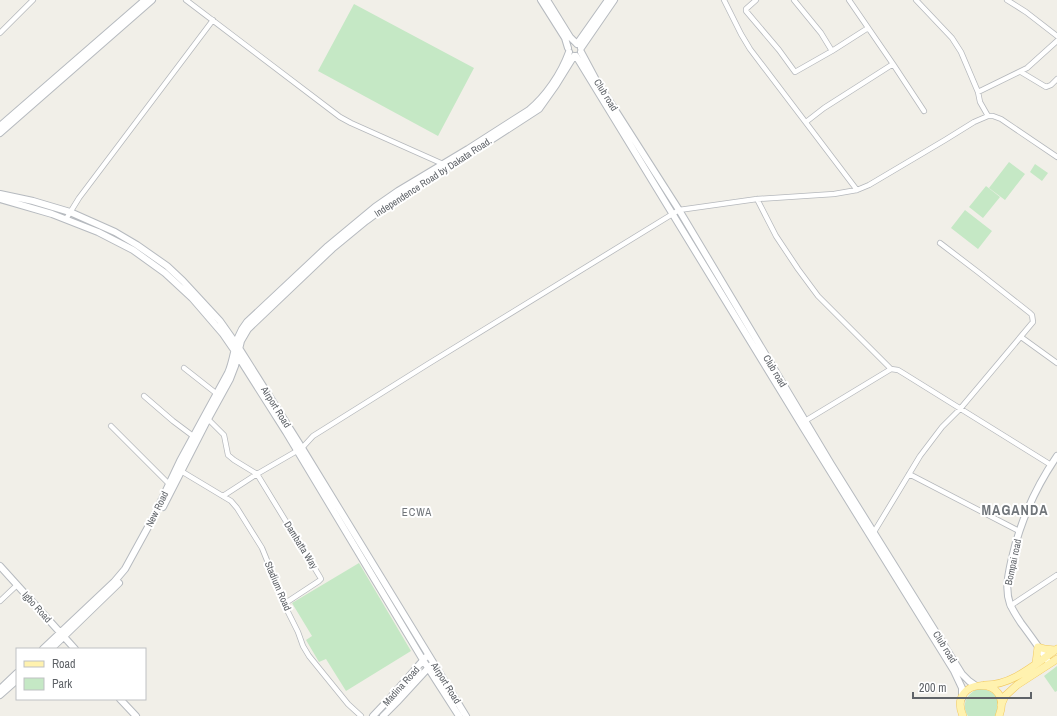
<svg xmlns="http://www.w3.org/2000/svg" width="1057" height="716" viewBox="0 0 1057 716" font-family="'Archivo Narrow',sans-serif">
	<rect width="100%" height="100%" fill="#f1efe8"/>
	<!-- green -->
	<path fill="#c5e8c5" d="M354,4L474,68L438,136L318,71Z
		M1009,162L1025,174L1005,200L989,188Z
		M1035,164L1048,173L1042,181L1030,172Z
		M986,186L1000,197L983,218L969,207Z
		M965,210L992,231L978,249L951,228Z
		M359,563L411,651L346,691L326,659L319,662L306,640L312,636L292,603Z
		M1057,666V691L1055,692L1044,676Z
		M977,689C988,688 1000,694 998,707C997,711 997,713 995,716H968C961,705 966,695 977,689Z"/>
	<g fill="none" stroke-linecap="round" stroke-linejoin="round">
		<defs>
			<path id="street" d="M186,0L340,117L351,123L443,164L444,165
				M724,0L741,34L750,49L857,190
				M756,0L746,9V11L779,50L795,72L832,51L868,28
				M794,0L821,33L832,51
				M849,0L893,64
				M916,0L952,38L961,52L978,92L980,102L988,116
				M1007,0L1026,12L1057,36
				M0,33L33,0
				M1021,72L1046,87L1051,85L1057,79
				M978,92L1027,68L1057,41
				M806,122L824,108L893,64L924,111
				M757,199L776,236L798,269L818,296L891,369L898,370L903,373L1051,465
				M66,219L79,198L213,20
				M1021,337L1057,363
				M184,368L217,394
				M144,396L173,421L193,436
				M207,418L224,435L228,455L234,460L257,474L320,577L321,579L319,581L284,604
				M805,421L891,369
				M111,426L169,484
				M181,471L231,501L237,508L262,548L277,585L284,604L298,632L303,646L309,656L348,704L361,716
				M909,474L1019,531
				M223,496L257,474L302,448L313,436L428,364L679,210L757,199L834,194L857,190L869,185L945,140L974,122L988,116H993L1001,119L1057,157
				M874,532L920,456L942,427L960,409L1033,322L1032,315L1030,313L978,272L940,243
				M0,601L17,585
				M1010,606L1057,575"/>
			<path id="secondary" d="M541,0L565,38L568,48
				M547,0L570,37L576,43
				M577,44L608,0
				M581,48L614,0
				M581,52L596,80L679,210L831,464L962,674L969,681L976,686
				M576,56L804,429L954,671L962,688V698
				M0,126L145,0
				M0,133L152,0
				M0,194L33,201L70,212L115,232L137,245L167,266L183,281L220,321L239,348L302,448L466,716
				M0,199L52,214L98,232L133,250L165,273L192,298L223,334L234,350L286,432L423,660L459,716
				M163,507L208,419L230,379L235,366L241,341L248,329L332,249L366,221L393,201L471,153L539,109L556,85L574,56
				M0,566L75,649
				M43,649L114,582L125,569L153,518L180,461L228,373C236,354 233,339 247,322L328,246L375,207L398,191L468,149L529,110C546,96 561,74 569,52
				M51,649L119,583
				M1047,660C1039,647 1030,635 1021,623C1017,617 1013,611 1010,604C1005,590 1008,576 1011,562C1019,525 1035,488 1057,456
				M0,689L17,673
				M0,695L17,680
				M120,699L136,716
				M373,716L391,697L426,657
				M383,716L397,702L431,665"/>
			<path id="primary" d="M1036,663L1038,647L1045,649L1055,650
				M985,685C1013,685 1035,664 1057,649
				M1001,705L1005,696L1017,685L1057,659
				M963,716C946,677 1015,674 999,716"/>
		</defs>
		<!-- street casing -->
		<use href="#street" stroke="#b5b8bc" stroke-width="6"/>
		<!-- secondary casing -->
		<use href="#secondary" stroke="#b6babf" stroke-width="8"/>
		<!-- primary casing -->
		<use href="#primary" stroke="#f2c960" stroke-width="8"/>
		<!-- street -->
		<use href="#street" stroke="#fff" stroke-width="4.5"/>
		<!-- secondary -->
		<use href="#secondary" stroke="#fff" stroke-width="6"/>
		<!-- primary -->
		<use href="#primary" stroke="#fff2af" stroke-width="7"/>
	</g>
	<g text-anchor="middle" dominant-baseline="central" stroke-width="4" stroke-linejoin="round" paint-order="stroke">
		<!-- street labels -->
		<g font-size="10" fill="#5f6368" stroke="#fff">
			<text transform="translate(606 95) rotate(58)">Club road</text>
			<text transform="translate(433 177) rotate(-33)">Independence Road by Dakata Road.</text>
			<text transform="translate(775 371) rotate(59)">Club road</text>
			<text transform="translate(276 407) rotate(58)">Airport Road</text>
			<text transform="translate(157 509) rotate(-64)">New Road</text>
			<text transform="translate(301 545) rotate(58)">Dambatta Way</text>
			<text transform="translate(1013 562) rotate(-78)">Bompai road</text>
			<text transform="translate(278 586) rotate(67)">Stadium Road</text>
			<text transform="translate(37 607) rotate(48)">Igbo Road</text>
			<text transform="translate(945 647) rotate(58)">Club road</text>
			<text transform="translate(446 683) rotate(58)">Airport Road</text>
			<text transform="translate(401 686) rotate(-48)">Madina Road</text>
		</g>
		<!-- neighbourhood labels -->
		<g font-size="11" letter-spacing="1" fill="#70757a" stroke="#fff">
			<text x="417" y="512">ECWA</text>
		</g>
		<!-- district labels -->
		<g font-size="14" font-weight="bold" letter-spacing="1" fill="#70757a" stroke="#fff">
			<text x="1015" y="510">MAGANDA</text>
		</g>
	</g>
	<!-- legend -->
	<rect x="16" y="648" width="130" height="52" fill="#ffffff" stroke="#bfc1c3"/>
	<rect x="24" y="661" width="20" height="6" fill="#fff2af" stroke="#bfc1c3"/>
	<text x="52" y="668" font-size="12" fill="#5f6368">Road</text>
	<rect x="24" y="678" width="20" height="12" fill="#c5e8c5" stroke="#bfc1c3"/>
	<text x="52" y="688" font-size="12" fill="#5f6368">Park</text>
	<!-- scale -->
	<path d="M913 692v6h118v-6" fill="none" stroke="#5f6368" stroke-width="2"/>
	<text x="919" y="692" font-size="12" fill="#5f6368" stroke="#ffffff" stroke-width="3" paint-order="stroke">200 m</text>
</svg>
